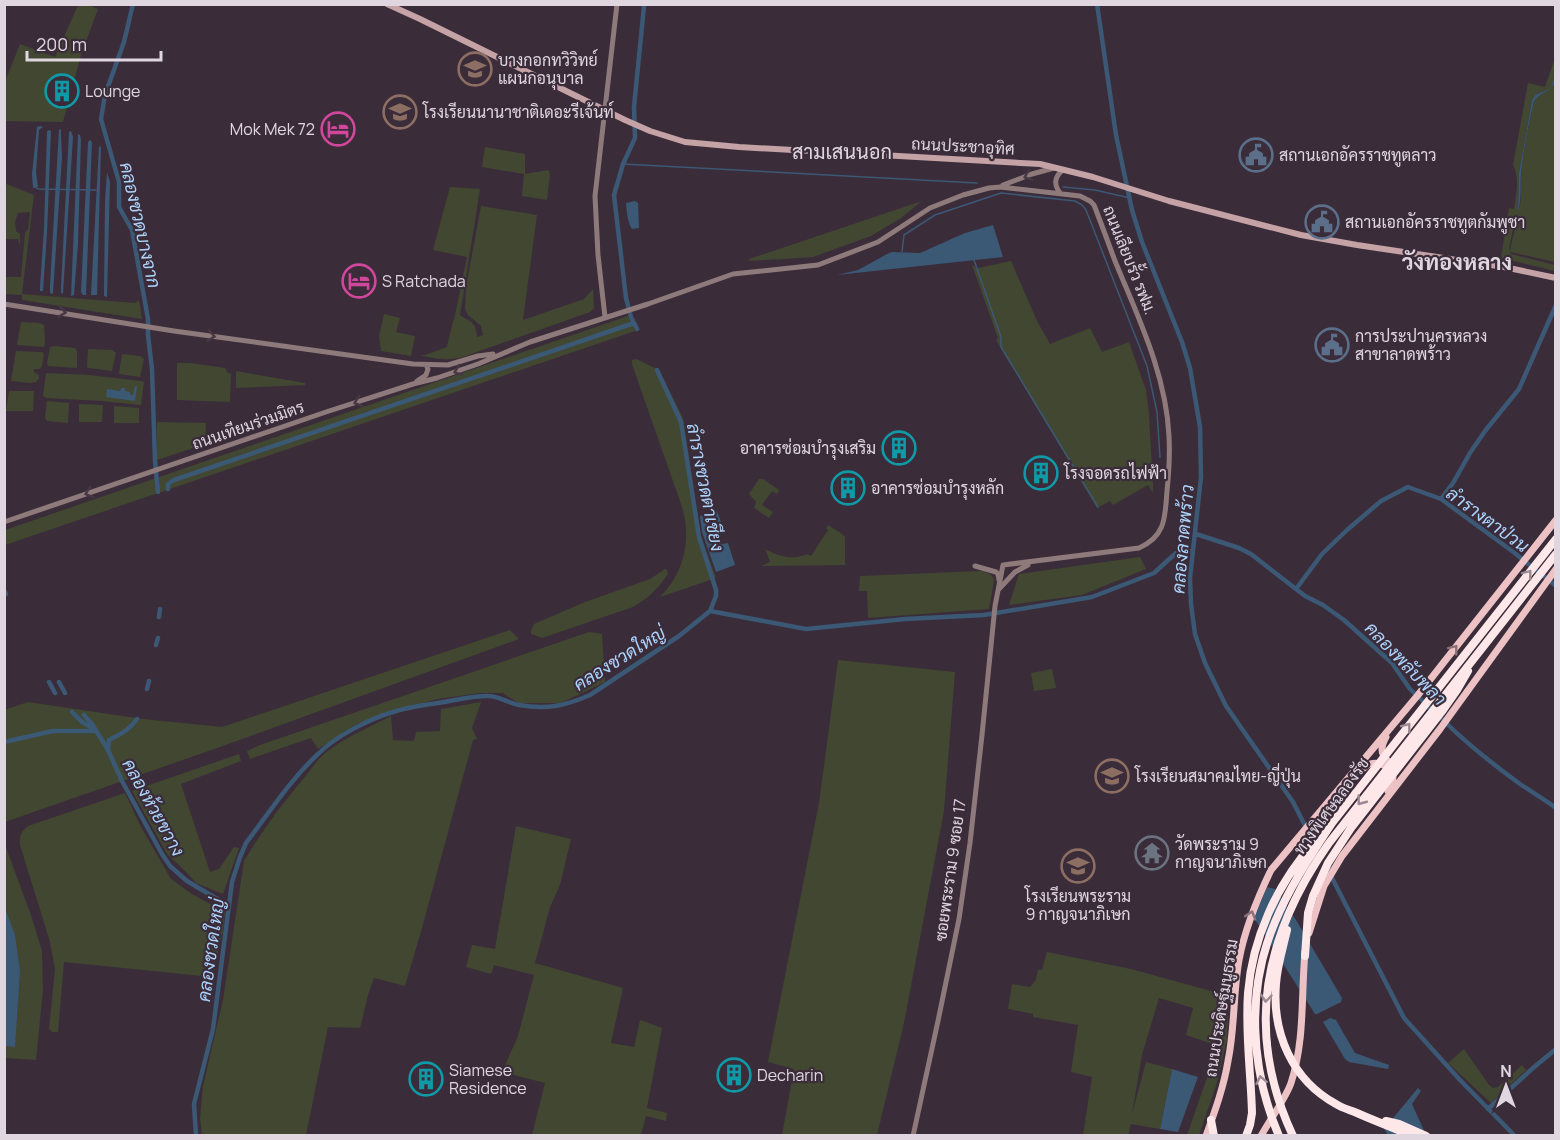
<svg xmlns="http://www.w3.org/2000/svg" width="1560" height="1140" viewBox="0 0 1560 1140" font-family="Manrope,Sarabun,sans-serif">
	<rect width="100%" height="100%" fill="#3b2c3a"/>
	<!-- green -->
	<path fill="#414731" d="M78,5H88L98,9L81,55L63,122L5,121L4,84L20,44L55,57Z
		M1555,58V76L1551,88L1535,95L1532,100L1519,173L1518,210C1523,202 1520,185 1521,174C1524,149 1528,125 1534,102C1539,91 1551,93 1555,81V262L1511,252L1510,250L1518,215H1516L1509,248L1511,254L1555,265V271L1501,258L1509,208L1514,209C1516,195 1520,177 1513,165L1528,83L1545,87Z
		M485,147L525,154V174L548,170L550,174L547,200L522,196L524,174L482,167Z
		M4,183L34,195L22,294L135,303L139,300L142,319L22,300V295L5,294V277H21L25,233L28,229L30,212L18,213L15,222L16,231L20,234V246L18,239H5Z
		M450,187L480,189L460,315C471,323 476,321 477,337L483,335L481,326L468,315L465,309L466,287L481,206L537,215L523,320L584,299L593,289L594,308L590,312L463,357C446,361 437,359 420,355H425L447,347L453,321L454,320L467,257L433,250Z
		M922,201L901,218L871,236L813,257L750,261L749,259Z
		M1011,261L1037,321L1050,344L1090,328L1102,352L1129,342L1146,390L1149,414L1153,486V493L1148,485L1113,505L1110,501L1097,508L996,340L998,338L972,265L978,268Z
		M384,314L400,318L396,332L415,336L411,356L381,351L379,336Z
		M628,316L635,331L5,545V530Z
		M21,322L39,323L44,325L45,342L44,347L17,345Z
		M53,346L75,348L77,351V368L48,366L47,363L50,347Z
		M88,349L112,350L116,353L112,371L88,368L87,367Z
		M16,351L42,352L44,354L42,366L40,369H34V372L39,375V378L36,382L31,383L11,381Z
		M122,354L140,356L144,359L140,377L119,374Z
		M636,359L659,370L683,418L701,536L716,578L660,597C684,573 692,540 682,507L632,364V360Z
		M177,363H190L225,368L227,372L231,374L230,401L229,402L177,400Z
		M236,371L305,383V385L236,388Z
		M46,373L89,375L141,381L144,382L141,405L101,401L47,398L43,396Z
		M9,391H34L33,411H6Z
		M47,401L69,403L68,423L47,421L45,418Z
		M79,404L103,405L102,422H79Z
		M114,406L139,408V423H114Z
		M157,422L206,423L205,444L157,460Z
		M759,479H763L779,490L777,494L772,491L762,505L773,512L769,518L754,508L756,502L749,494Z
		M828,525L842,534L845,537V565L761,566L770,562L765,549C779,556 792,561 807,554L811,556L828,530L826,528Z
		M1140,557L1146,569L1082,595L1009,605L1019,574Z
		M665,569L667,570L668,574L659,586L648,597L633,607L542,638L531,634V630L534,624L585,602L650,579Z
		M982,571C988,573 993,574 994,581L989,609L868,618L867,591H859L860,576Z
		M510,630L519,639L220,747L5,822L4,710L28,702L143,719L222,727Z
		M589,632L602,634L605,682L561,703H518L503,693H480L438,699L398,709L357,724L318,749L311,738L250,759L247,751L260,745Z
		M838,660L955,672L944,811L904,1023L877,1135H782L794,1069L768,1062L819,803Z
		M1052,669L1056,688L1034,691L1031,673Z
		M481,702L472,728L477,739L473,740L422,928L405,986L374,978L368,995L360,1028L328,1027L306,1135H202L200,1118L203,1086L223,1000L244,861C261,832 282,804 304,778C312,768 319,757 329,750C348,736 370,727 391,716L393,740L414,741L416,732L440,731L441,709Z
		M239,754L241,761L181,784L210,872L219,869L234,847L239,848L223,894L196,883L187,873L167,854L132,791Z
		M125,793L140,825L171,879L192,894L225,912L223,931L212,977L64,962L58,1032H52L49,1029L55,969L50,942L20,845C19,836 21,832 28,826Z
		M516,826L571,839L560,885L550,907L535,963L623,988L611,1043L634,1047L640,1020L662,1028L647,1108L667,1113L666,1121L646,1116L641,1135H532L545,1083L502,1072L518,1036L534,975L494,965L491,974L466,967L472,945L495,949Z
		M4,842L32,918L42,951L43,990L36,1060L5,1058Z
		M1047,952L1131,969L1229,996L1227,1040L1216,1086L1199,1135H1187L1218,1046L1186,1035L1193,1008L1159,998L1142,1055L1132,1114L1146,1062L1172,1069L1160,1129L1131,1124L1128,1136L1083,1135L1092,1077L1071,1072L1078,1025L1033,1017V1014L1008,1009L1012,984L1030,987L1036,980L1038,970H1042Z
		M1464,1049L1489,1085L1493,1088L1498,1087L1522,1065L1526,1070L1491,1103L1448,1063Z"/>
	<!-- water -->
	<path fill="#3b5875" d="M1555,76C1555,94 1541,89 1534,102C1528,125 1524,149 1521,173C1520,186 1522,199 1518,212L1519,173L1532,100L1535,95L1551,88Z
		M40,126L43,127L39,130L36,172L38,187L33,188L32,174L37,127Z
		M59,129L61,130V133L62,157L53,294L50,293V285Z
		M48,130L51,131L47,233L43,291H40V287L44,229L47,132Z
		M71,131L73,137L63,294L61,293V287L69,132Z
		M78,134L80,135L81,139L78,244L74,295L71,296Z
		M90,140L92,142L86,295H83L81,292L88,142Z
		M99,146L101,147L97,295H91Z
		M107,172L110,182L107,297L104,296V291L105,201Z
		M635,201L638,203L639,228L632,229C627,221 627,212 626,203Z
		M993,225L1003,257L837,275L858,270L887,254L892,252L920,253L965,233Z
		M135,386H137L135,401L106,397L107,389L120,391L121,388H125V391L130,392V395H133Z
		M717,511L725,533L719,535L722,544L728,543L735,565L716,572L702,532L700,516Z
		M1267,887L1275,889L1296,920L1342,998L1341,1002L1317,1014H1315L1254,918Z
		M5,908L15,935L20,971L15,1047L5,1046Z
		M1330,1018L1336,1020L1355,1053L1389,1065L1388,1069L1349,1062L1345,1059L1323,1022Z
		M1172,1069L1198,1077L1178,1132L1160,1129Z
		M1418,1088L1421,1091L1412,1104L1426,1135H1388L1384,1129Z"/>
	<g fill="none" stroke-linecap="round" stroke-linejoin="round">
		<!-- stream -->
		<path stroke="#3b5875" stroke-width="1.5" d="M623,164L977,183
			M35,187L38,189L96,190
			M1063,187L1095,190L1130,198
			M902,252L904,235L935,215L1001,193L1075,201L1082,205L1086,210L1147,366L1157,412L1160,457
			M974,260L1001,337V347L1098,507"/>
		<!-- canal -->
		<path stroke="#3b5875" stroke-width="4.5" d="M133,4L124,42L105,95L101,119L119,182V207L132,230L148,319V335L152,369L155,461L158,492
			M1097,4L1116,135L1132,210L1142,242L1182,342L1190,368L1200,427L1201,477L1190,578L1191,604L1195,634L1205,663L1226,706L1293,802L1315,845
			M637,329L631,317L626,298L614,195L623,164L635,138L634,107L644,6
			M657,370L681,422L699,537L716,590V596L710,611
			M168,489V484L174,480L634,323
			M1441,499L1453,483L1470,453L1485,431L1519,389L1556,305
			M1196,534L1239,548L1251,554L1305,596L1323,605L1344,620L1392,663L1410,689L1435,713
			M1296,589L1322,554L1347,530L1381,501L1408,487L1441,499L1512,551L1556,586
			M5,592L6,594
			M159,617L160,609
			M156,645L158,638
			M49,682L55,693
			M59,682L65,693
			M147,689L149,681
			M72,712L82,722L94,729
			M84,715L92,724L108,750L122,781L162,854L170,866L187,881L229,906
			M1443,720C1466,743 1494,765 1520,784C1532,792 1544,799 1556,808
			M4,742L53,731H96
			M108,749L109,740C120,734 130,730 137,719
			M1330,874L1404,1018L1460,1080L1515,1136
			M1488,1109L1533,1068L1556,1049
			M196,1136L194,1104L213,1029L232,882L240,857L246,843C269,813 290,780 318,754C336,736 369,719 393,712C408,707 423,705 438,703C453,701 475,695 488,696C499,696 508,703 519,705C546,710 565,706 590,695L679,636L710,611L806,629L905,619L984,615L1092,597L1154,573L1176,553L1193,551"/>
		<!-- tertiary -->
		<path stroke="#8f7a7b" stroke-width="5" d="M1003,185L1032,174L1054,168
			M1060,193C1053,184 1055,176 1063,170
			M4,304L174,331L413,364L448,365L478,356L493,354
			M605,317L598,255L595,196L617,4
			M417,381L426,375L428,369L426,365
			M4,522L326,412L413,384L437,378L478,364L530,342L648,304L733,274L818,265L878,242L930,208L963,195L989,188L1000,187L1080,196L1090,201L1094,205C1101,223 1108,242 1115,261C1138,317 1166,374 1169,436C1170,454 1169,472 1167,491C1165,517 1166,536 1139,548L1003,565L995,606L982,735L970,843L959,919L938,1021L913,1136
			M975,566L996,572L998,574L999,580
			M999,589L1015,572L1028,565"/>
		<!-- secondary -->
		<path stroke="#c4a2a5" stroke-width="6" d="M387,4L420,19L625,120L650,131L685,142L739,147L1040,164L1093,177L1169,201L1301,235L1357,245L1504,267L1556,278"/>
		<!-- primary -->
		<path stroke="#edc2c5" stroke-width="7" d="M1386,737C1381,746 1380,753 1387,760
			M1355,776C1360,772 1364,766 1370,764C1380,761 1392,767 1393,777C1393,782 1390,786 1388,791
			M1309,933L1324,886L1342,856L1440,729L1556,569
			M1206,1136C1215,1111 1224,1086 1228,1061C1235,1028 1233,993 1239,960C1245,928 1257,899 1271,870L1418,695L1556,520
			M1261,1136C1269,1121 1286,1098 1291,1083C1305,1040 1301,996 1305,952"/>
		<!-- motorway -->
		<path stroke="#fde7e9" stroke-width="8" d="M1287,930C1283,948 1277,966 1276,984C1272,1033 1292,1080 1336,1104C1342,1108 1350,1110 1357,1113C1375,1121 1394,1128 1412,1136
			M1305,956L1308,913L1313,896L1328,863L1351,828L1443,710L1457,690L1468,671
			M1211,1120L1214,1136
			M1386,1121L1399,1124L1426,1136
			M1246,1136L1250,1125L1252,1113C1251,1073 1245,1033 1248,993C1252,939 1277,884 1313,844
			M1279,1136C1250,1068 1246,990 1275,922C1290,886 1311,855 1332,823L1556,539
			M1293,1136C1244,1031 1264,935 1329,843L1556,554"/>
	</g>
	<!-- one-way arrows -->
	<defs><path id="oneway-chevron" d="M-2-3.5L2.5 0L-2 3.5" fill="none" stroke-width="1.6" stroke-linecap="round" stroke-linejoin="round" transform="scale(1.5)"/></defs>
	<g stroke="#483844">
		<use href="#oneway-chevron" transform="translate(1028 176) rotate(160)"/>
		<use href="#oneway-chevron" transform="translate(62 312) rotate(9)"/>
		<use href="#oneway-chevron" transform="translate(211 336) rotate(8)"/>
		<use href="#oneway-chevron" transform="translate(458 371) rotate(160)"/>
		<use href="#oneway-chevron" transform="translate(358 402) rotate(162)"/>
		<use href="#oneway-chevron" transform="translate(89 493) rotate(162)"/>
	</g>
	<g stroke="#9c8a92">
		<use href="#oneway-chevron" transform="translate(1528 574) rotate(-52)"/>
		<use href="#oneway-chevron" transform="translate(1407 727) rotate(-52)"/>
		<use href="#oneway-chevron" transform="translate(1361 801) rotate(127)"/>
		<use href="#oneway-chevron" transform="translate(1266 998) rotate(95)"/>
		<use href="#oneway-chevron" transform="translate(1261 1080) rotate(-102)"/>
	</g>
	<g stroke="#8b7079">
		<use href="#oneway-chevron" transform="translate(1454 649) rotate(-52)"/>
		<use href="#oneway-chevron" transform="translate(1251 915) rotate(-73)"/>
	</g>
	<!-- icons -->
	<defs>
		<symbol id="school-ring" viewBox="-11 -11 22 22"><circle r="9.5" fill="#3b2c3a" stroke="#8d6e63" stroke-width="1.5"/><path d="M0-5L7-2L0 1L-7-2ZM-4 1L0 2.5L4 1V4Q0 6-4 4Z" fill="#8d6e63"/></symbol>
		<symbol id="building-ring" viewBox="-11 -11 22 22"><circle r="9.5" fill="#3b2c3a" stroke="#0f9aa8" stroke-width="1.5"/><path d="M-4-6H4V6H1V3H-1V6H-4ZM-2.5-4.3h1.7v1.8h-1.7ZM.8-4.3h1.7v1.8H.8ZM-2.5-1h1.7V.8h-1.7ZM.8-1h1.7V.8H.8Z" fill="#0f9aa8"/></symbol>
		<symbol id="hotel-ring" viewBox="-11 -11 22 22"><circle r="9.5" fill="#3b2c3a" stroke="#d1479c" stroke-width="1.5"/><path d="M-6-4.5h1.5V1H6V5H4.5V3h-9V5H-6ZM-4 0a1.8 1.8 0 1 1 3.6 0ZM.5 0V-2.5h3Q6-2.5 6 0Z" fill="#d1479c"/></symbol>
		<symbol id="civic-ring" viewBox="-11 -11 22 22"><circle r="9.5" fill="#3b2c3a" stroke="#5c6f8a" stroke-width="1.5"/><path d="M-.6-6.5H3V-4.5H.6V-3L4-1V1h2V6H-6V1h2V-1L-.6-3ZM-1.2 2.5V6h2.4V2.5Z" fill="#5c6f8a"/></symbol>
		<symbol id="temple-ring" viewBox="-11 -11 22 22"><circle r="9.5" fill="#3b2c3a" stroke="#6b7280" stroke-width="1.5"/><path d="M0-6L5-2H3V0L6.5 2.5H4V6H1.5V3h-3V6H-4V2.5H-6.5L-3 0V-2H-5Z" fill="#6b7280"/></symbol>
	</defs>
	<g fill-rule="evenodd">
		<use href="#school-ring" x="456" y="50" width="38" height="38"/>
		<use href="#building-ring" x="43" y="72" width="38" height="38"/>
		<use href="#school-ring" x="381" y="93" width="38" height="38"/>
		<use href="#hotel-ring" x="319" y="110" width="38" height="38"/>
		<use href="#civic-ring" x="1237" y="136" width="38" height="38"/>
		<use href="#civic-ring" x="1303" y="203" width="38" height="38"/>
		<use href="#hotel-ring" x="340" y="262" width="38" height="38"/>
		<use href="#civic-ring" x="1313" y="326" width="38" height="38"/>
		<use href="#building-ring" x="880" y="429" width="38" height="38"/>
		<use href="#building-ring" x="1022" y="454" width="38" height="38"/>
		<use href="#building-ring" x="829" y="469" width="38" height="38"/>
		<use href="#school-ring" x="1093" y="757" width="38" height="38"/>
		<use href="#temple-ring" x="1133" y="834" width="38" height="38"/>
		<use href="#school-ring" x="1059" y="847" width="38" height="38"/>
		<use href="#building-ring" x="715" y="1056" width="38" height="38"/>
		<use href="#building-ring" x="407" y="1060" width="38" height="38"/>
	</g>
	<g text-anchor="middle" dominant-baseline="central" stroke-width="4.5" stroke-linejoin="round" paint-order="stroke">
		<!-- poi labels -->
		<g font-size="16" fill="#e0d6df" stroke="#3b2c3a" text-anchor="start">
			<text x="498" y="60">บางกอกทวิวิทย์<tspan x="498" dy="18">แผนกอนุบาล</tspan></text>
			<text x="85" y="91">Lounge</text>
			<text x="423" y="112">โรงเรียนนานาชาติเดอะรีเจ้นท์</text>
			<text x="315" y="129" text-anchor="end">Mok Mek 72</text>
			<text x="1279" y="155">สถานเอกอัครราชทูตลาว</text>
			<text x="1345" y="222">สถานเอกอัครราชทูตกัมพูชา</text>
			<text x="382" y="281">S Ratchada</text>
			<text x="1355" y="336">การประปานครหลวง<tspan x="1355" dy="18">สาขาลาดพร้าว</tspan></text>
			<text x="876" y="448" text-anchor="end">อาคารซ่อมบำรุงเสริม</text>
			<text x="1064" y="473">โรงจอดรถไฟฟ้า</text>
			<text x="871" y="488">อาคารซ่อมบำรุงหลัก</text>
			<text x="1135" y="776">โรงเรียนสมาคมไทย-ญี่ปุ่น</text>
			<text x="1175" y="844">วัดพระราม 9<tspan x="1175" dy="18">กาญจนาภิเษก</tspan></text>
			<text x="1078" y="896" text-anchor="middle">โรงเรียนพระราม<tspan x="1078" dy="18">9 กาญจนาภิเษก</tspan></text>
			<text x="449" y="1070">Siamese<tspan x="449" dy="18">Residence</tspan></text>
			<text x="757" y="1075">Decharin</text>
		</g>
		<!-- street labels -->
		<g font-size="16" fill="#e0d6df" stroke="#3b2c3a">
			<text transform="translate(963 146) rotate(3)">ถนนประชาอุทิศ</text>
			<text transform="translate(1130 260) rotate(68)">ถนนเลียบรั้ว รฟม.</text>
			<text transform="translate(248 425) rotate(-19)">ถนนเทียมร่วมมิตร</text>
			<text transform="translate(1331 806) rotate(-54)">ทางพิเศษฉลองรัช</text>
			<text transform="translate(950 870) rotate(-82)">ซอยพระราม 9 ซอย 17</text>
			<text transform="translate(1221 1008) rotate(-81)">ถนนประดิษฐ์มนูธรรม</text>
		</g>
		<!-- water labels -->
		<g font-size="18" font-style="italic" fill="#acd4fd" stroke="#3b2c3a">
			<text transform="translate(141 225) rotate(77)">คลองชวดบางจาก</text>
			<text transform="translate(706 487) rotate(79)">ลำรางชวดตาเชียง</text>
			<text transform="translate(1488 519) rotate(36)">ลำรางตาป่วน</text>
			<text transform="translate(1182 539) rotate(-85)">คลองลาดพร้าว</text>
			<text transform="translate(619 658) rotate(-32)">คลองชวดใหญ่</text>
			<text transform="translate(1406 663) rotate(46)">คลองพลับพลา</text>
			<text transform="translate(154 807) rotate(61)">คลองห้วยขวาง</text>
			<text transform="translate(210 950) rotate(-82)">คลองชวดใหญ่</text>
		</g>
		<!-- quarter labels -->
		<g font-size="20" fill="#e0d6df" stroke="#3b2c3a">
			<text x="842" y="151">สามเสนนอก</text>
		</g>
		<!-- district labels -->
		<g font-size="22" font-weight="bold" fill="#e0d6df" stroke="#3b2c3a">
			<text x="1457" y="262">วังทองหลาง</text>
		</g>
	</g>
	<!-- border -->
	<rect width="1560" height="1140" fill="none" stroke="#e0d6df" stroke-width="12"/>
	<!-- north arrow -->
	<g transform="translate(1506 1086)" stroke="#3b2c3a" stroke-width="4.5" paint-order="stroke">
	<path d="M0-4.5L10 22L0 15L-10 22Z" fill="#e0d6df"/>
	<text y="-9" font-size="16" font-weight="bold" text-anchor="middle" fill="#e0d6df">N</text>
	</g>
	<!-- scale -->
	<path d="M27 51v9h134v-9" fill="none" stroke="#e0d6df" stroke-width="3"/>
	<text x="36" y="51" font-size="18" fill="#e0d6df" stroke="#3b2c3a" stroke-width="4.5" paint-order="stroke">200 m</text>
</svg>
